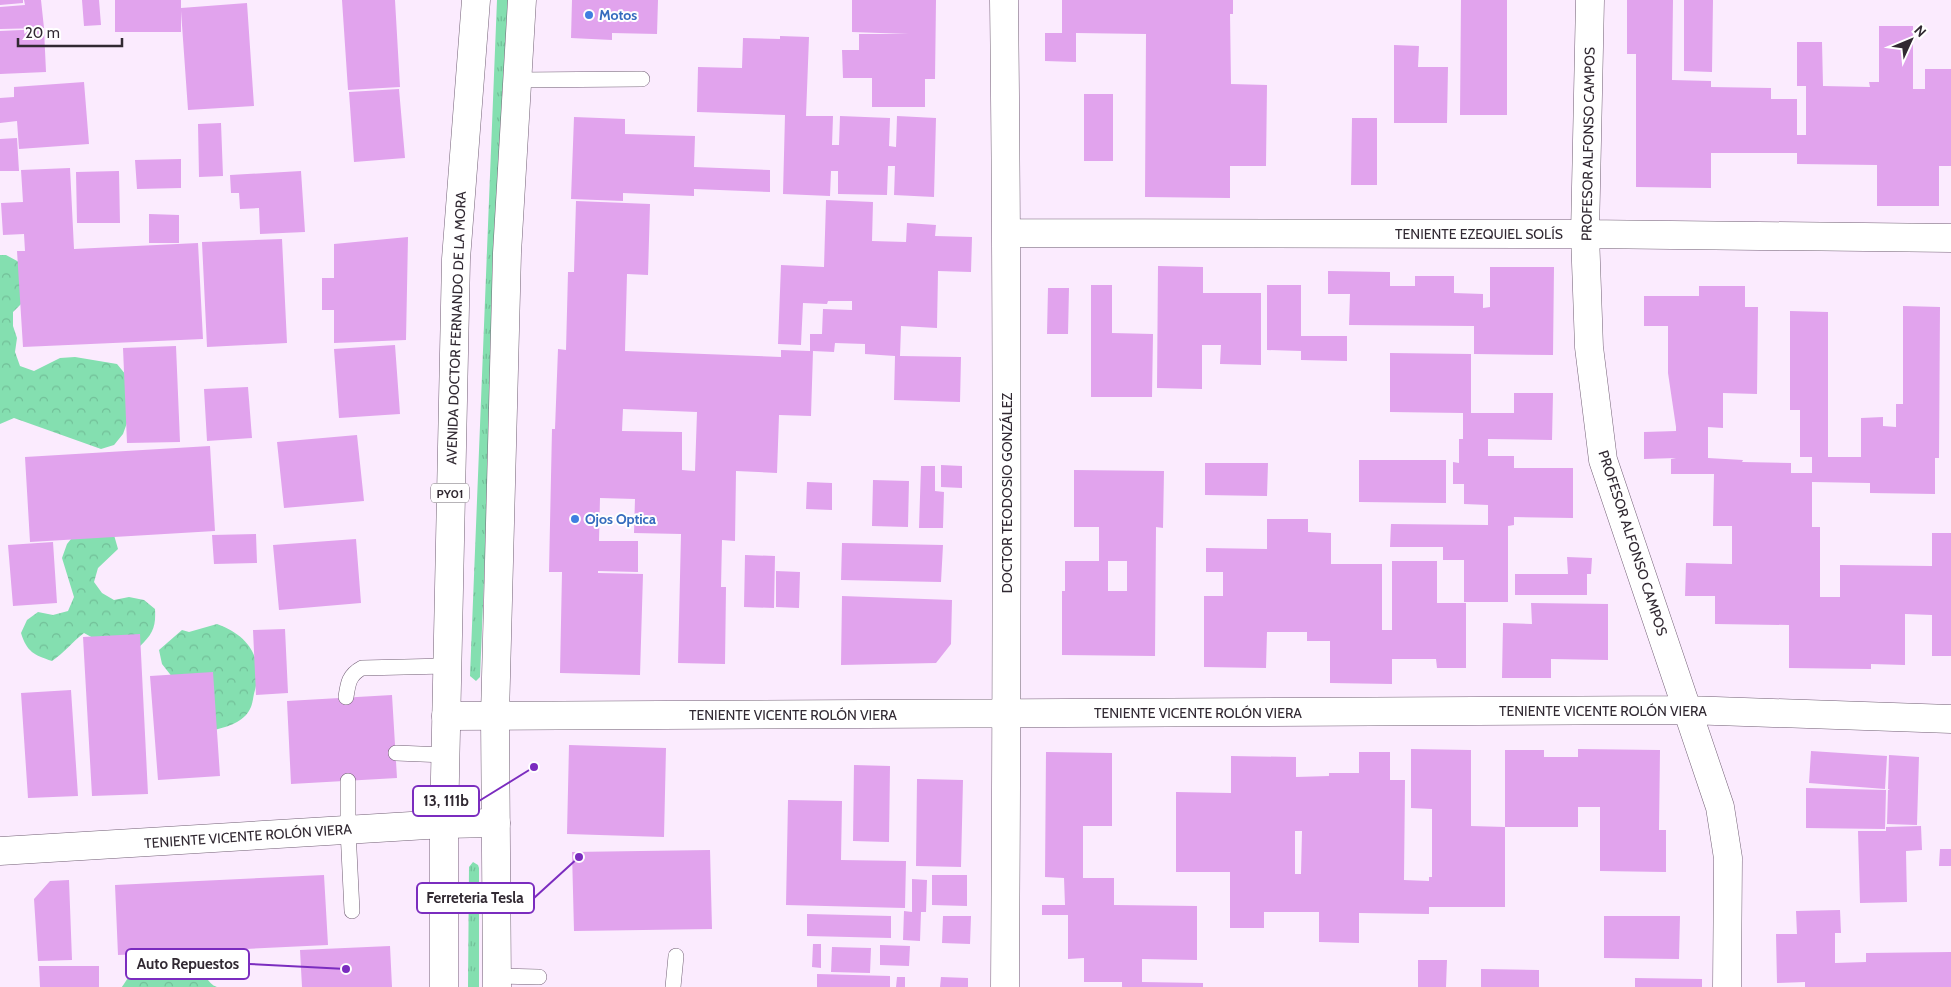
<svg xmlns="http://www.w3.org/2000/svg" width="1951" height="987" viewBox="0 0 1951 987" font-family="Cabin,sans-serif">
	<defs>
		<pattern id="grass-tufts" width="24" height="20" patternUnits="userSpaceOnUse" patternTransform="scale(1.25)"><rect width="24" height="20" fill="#84dfb0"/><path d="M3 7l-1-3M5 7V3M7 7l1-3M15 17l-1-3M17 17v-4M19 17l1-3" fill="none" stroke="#72bf98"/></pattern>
		<pattern id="forest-crowns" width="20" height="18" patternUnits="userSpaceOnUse" patternTransform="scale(1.25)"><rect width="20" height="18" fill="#84dfb0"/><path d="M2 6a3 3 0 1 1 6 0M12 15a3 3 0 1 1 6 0" fill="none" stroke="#72bf98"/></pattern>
	</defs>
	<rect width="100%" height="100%" fill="#fbebfe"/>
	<!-- grass -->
	<path fill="url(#grass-tufts)" d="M497,0H508L480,677L476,681L470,676Z
		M473,862L478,865L479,868V987H468L469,867Z"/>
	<!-- forest -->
	<path fill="url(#forest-crowns)" d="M0,255H6L19,262L22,303L13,312V326L17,338L15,352L20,366L34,371L60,358L75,357L117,364L126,375L128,420L123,434L114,445L101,449L14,418L0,424Z
		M76,533L114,535L118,549L98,568L94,582L102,593L114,600L129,597L144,600L155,609C156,627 153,634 139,647L97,640L84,633C72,642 64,653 52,661C34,655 27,652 21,633L27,620L38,612L53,615L68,611L74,597L62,558L67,544Z
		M217,624C248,635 264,658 255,690C253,696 253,704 250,709C244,722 227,727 214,730L162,664L159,650L182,630L189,632Z
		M169,952C179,954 188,956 195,963C204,970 207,984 217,987H122C138,963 140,958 169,952Z"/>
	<!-- building -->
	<path fill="#e1a3ed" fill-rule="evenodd" d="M0,0H23V3L0,5Z
		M24,0H41L44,28L0,29V7L25,5Z
		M82,0H99L101,25L84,26Z
		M115,0H181V8L247,3L254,106L188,110L181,11V32H115Z
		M342,0H395L400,87L348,90Z
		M572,0H658L657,34L612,33V40L571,38Z
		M852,0H936L935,79H925V107H872V78H843L842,50H859V34H909L852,32Z
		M1062,0H1233V14H1230L1231,84L1267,85L1266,166H1230V198L1145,197L1146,34L1076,33V62L1045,61V33H1062Z
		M1461,0H1507V115H1460Z
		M1627,0H1673L1672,80L1711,81V87L1771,88V99H1797V135H1806V86H1797V42H1822L1823,86L1870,87L1869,82H1879V26H1913V89H1925V69H1951V166H1939V206H1877V165L1797,164V153H1711V188L1636,187V54H1627Z
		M1684,0H1713L1712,72L1684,71Z
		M44,29L46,72L0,74V31Z
		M780,36L809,37L806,116H833L832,145H839L840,116L890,118L889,146L896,147L897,116L936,118L934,197L894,195L895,166H888L887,195L838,194V171H831L830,196L783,194L785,115L697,112L698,67L742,68L743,38L780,39Z
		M1394,45L1419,46L1418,67H1448L1447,123H1394Z
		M84,82L89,144L19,149L17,121L0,123V98L14,97V87Z
		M399,89L405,158L354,162L349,92Z
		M1084,94H1113V161H1084Z
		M574,117L625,119V134L695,136L694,167L770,170V192L694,189V196L623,193V201L571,199Z
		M1352,118H1377V185H1351Z
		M221,123L223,176L199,177L198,124Z
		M17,138L19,171H0V139Z
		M181,159V188L137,189L135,160Z
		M70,168L74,249L198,243L203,339L23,347L17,251H25L24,234L3,235L1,203L23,202L21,170Z
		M119,171L120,223H77L76,172Z
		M301,171L305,232L260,234L259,208L240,209L239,193H231L230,175Z
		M826,200L873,202L872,241L906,242L907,223L936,225L935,236L972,237L971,272L938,271L937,328L901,326L900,356L961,357L960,402L894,400L895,356L865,354V344L835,343L834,352L813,351L811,416L779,415L777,473L736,471L735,541L722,540L721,587H726L725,664L678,663L681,534L634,533L635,499L600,498L599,541H638V572L598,571V573L643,574L640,675L560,673L562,572H549L552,429H555L558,349L566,350L568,272H574L576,201L650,204L648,275L627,274L625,351L781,357V350L810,351V334H822L823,309L852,310V301H828L827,304L803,303L801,345L778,344L781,265L824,267ZM623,409L697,412L695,471L682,470V432L622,431Z
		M149,214L179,215V243H149Z
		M408,237L406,340L334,343V310H322V278H334V244Z
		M282,239L287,343L207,347L202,242Z
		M1158,266L1203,267V293H1261V365L1220,364L1221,345H1202V389L1157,388Z
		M1490,267H1554L1553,355L1474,354V326L1349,325L1350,294H1328V271L1390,272V286H1415V276H1454V293L1483,294V308L1490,307Z
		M1091,285H1112V333L1153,334L1152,397H1091Z
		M1267,285H1301V336H1347V361L1301,360V351L1267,350Z
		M1699,286H1745V307H1758L1757,394L1723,393V428L1708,427V458L1743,460L1742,462L1791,463V473H1812V457H1800V410H1790V311L1828,312V457H1861V418L1883,417V426L1896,427V404H1903V306L1940,307L1939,458H1935V494L1870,493V483L1812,482V527H1820V597H1840V565L1932,566V533H1951V656H1932V615L1905,614V665L1871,664V669L1789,668V625L1715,624V596H1685L1686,563L1732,564V526H1713L1714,474H1671V459L1676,458L1644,459V432L1676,431V427L1668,373V326H1644V296H1699Z
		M1048,288H1069L1068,334H1047Z
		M395,345L400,414L339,418L334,349Z
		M176,346L180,442L127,443L123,348Z
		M1390,353L1471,354V413H1514V393H1553L1552,440L1488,439V456H1514V468H1573V518L1514,517V525L1508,526V602H1464V560H1443V547H1390L1391,524L1488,525V505L1464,504V484H1453V462L1459,463V439H1463V413L1390,412Z
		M248,387L252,438L207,441L204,389Z
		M357,435L364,501L284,508L277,442Z
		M210,446L215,531L30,542L25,457Z
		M1359,460H1446V503L1359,502Z
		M1205,463H1268L1267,496L1205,495Z
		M941,465L962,466V488L941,487Z
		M921,466H935V491L944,492L943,528H919Z
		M1074,470L1164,471L1163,528L1156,527L1155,656L1062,655V591H1065V561H1099V527H1074ZM1108,561H1127V591H1108Z
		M873,480L909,481L908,527L872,526Z
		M807,482L832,483V510L806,509Z
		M1267,519H1308V532L1331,533V564H1382V630H1392V561H1437V603H1466V668H1437L1436,659H1392V684L1330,683V641H1307V632H1267L1266,668L1204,667V596H1223V572H1206V548L1267,549Z
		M256,534L257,563L214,564L212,535Z
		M356,539L361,603L279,610L273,545Z
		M53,542L57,603L13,606L8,545Z
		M842,543L943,545L941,582L841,580Z
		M745,555L775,556L774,608L744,607Z
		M1567,557L1592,558L1591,574H1587V595H1515V574H1568Z
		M776,571L800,572L799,608L776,607Z
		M842,596L952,600L951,644L936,663L841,665Z
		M1531,603L1608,604V660L1551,659V678H1502L1503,623L1532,624Z
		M285,629L288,693L256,695L253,630Z
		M140,634L148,794L92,796L83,637Z
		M213,672L220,776L158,780L150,676Z
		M71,690L78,796L28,798L21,693Z
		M392,695L397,778L291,784L287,701Z
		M569,745L666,748L664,837L567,834Z
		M1411,749L1471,750V826L1505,827V907H1429V914L1359,913V943L1319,942V912H1264V928H1230V872H1176V792L1231,793V756L1296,757V777L1329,776V773H1359V752H1390V780H1405L1404,880L1429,881V877H1432V809L1411,808ZM1295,831H1302L1301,874H1295Z
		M1578,749L1660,750L1659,830H1666V872L1600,871V807H1578V827H1505V750H1544V757H1578Z
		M1811,751L1887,756L1885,789L1809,783Z
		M1046,752L1112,753V826H1083V878H1114V905L1197,906V960L1142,959V982L1203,983V987H1122V982H1084V958L1068,959V915H1042V905H1065L1064,878L1045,877Z
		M1889,755L1919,757L1917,825L1887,824L1888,790H1890L1888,789Z
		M854,765L890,766L889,842L853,841Z
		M917,779L963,780L961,867L916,866Z
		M1806,788L1886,790L1885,829L1806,828Z
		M788,800L842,801L841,860L906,861L905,908L786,905Z
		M1921,826L1922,850L1906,851L1907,902L1860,903L1858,831H1886V827Z
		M1940,849H1951V866H1939Z
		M710,850L712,929L574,931L572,852Z
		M324,875L328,945L118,955L115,885Z
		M932,875H967V906L932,905Z
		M912,879L927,880L926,912H921L920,941L903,940L904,911L912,912Z
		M69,880L72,960L38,961L34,899L50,881Z
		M1840,910L1841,933H1835V963L1866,962V953L1951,952V987H1805V982L1777,983L1776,934H1797L1796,911Z
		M807,914L891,916V938L807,936Z
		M943,916H971L970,944L942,943Z
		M1604,916H1680L1679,959L1604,958Z
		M813,944H821V968L812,967Z
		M880,945L910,946L909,966L880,965Z
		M390,946L392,987H302L300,950Z
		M832,947L871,948L870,973L831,972Z
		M1418,960H1447L1446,987H1418Z
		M39,966H99V987H40Z
		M1481,969L1539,970V987H1481Z
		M817,974L890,976V987H817Z
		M897,977H905V987H896Z
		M941,977L968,978V987H940Z
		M1635,978L1702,979V987H1635Z"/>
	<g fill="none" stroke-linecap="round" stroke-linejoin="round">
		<defs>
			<path id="lane" d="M517,80L642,79
				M346,697C348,683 349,675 362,668L446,666
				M396,753L445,755
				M348,781V830L352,911
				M497,976L539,977
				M673,987L676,956"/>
			<path id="street" d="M1004,0C1008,329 1007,658 1005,987
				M1590,0L1585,234L1589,347L1603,460L1720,807L1728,858L1727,987
				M1007,233L1585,234L1951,238
				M446,716L1687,710L1951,719
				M0,851L444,824L496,823"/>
			<path id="highway" d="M444,987V824L456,259L476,0
				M497,987L495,716L507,253L522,0"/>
		</defs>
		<!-- lane casing -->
		<use href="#lane" stroke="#726075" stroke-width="16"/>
		<!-- street casing -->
		<use href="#street" stroke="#726075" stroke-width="29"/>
		<!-- highway casing -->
		<use href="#highway" stroke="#726075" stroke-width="29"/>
		<!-- lane -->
		<use href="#lane" stroke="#fff" stroke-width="15"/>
		<!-- street -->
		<use href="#street" stroke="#fff" stroke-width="28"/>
		<!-- highway -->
		<use href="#highway" stroke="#fff" stroke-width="28"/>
	</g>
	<!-- markers -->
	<g fill="#3f7fe0" stroke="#fff" stroke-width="2">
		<circle cx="589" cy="15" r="5"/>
		<circle cx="575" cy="519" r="5"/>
	</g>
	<g text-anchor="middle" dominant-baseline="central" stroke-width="4" stroke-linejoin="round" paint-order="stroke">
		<!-- shield labels -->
		<rect fill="#fff" stroke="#6f6970" stroke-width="1" x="431" y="483.5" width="38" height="19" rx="4"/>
		<g font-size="12" font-weight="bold" fill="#312932">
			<text x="450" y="493">PY01</text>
		</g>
		<!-- shop labels -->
		<g font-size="14" font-weight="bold" fill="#366cbe" stroke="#fff" text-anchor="start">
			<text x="599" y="15">Motos</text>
			<text x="585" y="519">Ojos Optica</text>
		</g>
		<!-- street labels -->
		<g font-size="14" fill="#312932" stroke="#fff">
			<text transform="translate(1588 144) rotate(-89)">PROFESOR ALFONSO CAMPOS</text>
			<text x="1479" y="234">TENIENTE EZEQUIEL SOLÍS</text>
			<text transform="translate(456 328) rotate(-88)">AVENIDA DOCTOR FERNANDO DE LA MORA</text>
			<text transform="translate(1007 493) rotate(-90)">DOCTOR TEODOSIO GONZÁLEZ</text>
			<text transform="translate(1633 543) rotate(72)">PROFESOR ALFONSO CAMPOS</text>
			<text x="1603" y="711">TENIENTE VICENTE ROLÓN VIERA</text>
			<text x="1198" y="713">TENIENTE VICENTE ROLÓN VIERA</text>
			<text x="793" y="715">TENIENTE VICENTE ROLÓN VIERA</text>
			<text transform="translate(248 836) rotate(-4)">TENIENTE VICENTE ROLÓN VIERA</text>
		</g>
	</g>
	<!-- callouts -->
	<path fill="none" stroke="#7b2cbf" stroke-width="2" d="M534 767L479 801M579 857L534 898M346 969L249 964"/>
	<g fill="#7b2cbf" stroke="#fff" stroke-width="2">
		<circle cx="534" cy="767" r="5"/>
		<circle cx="579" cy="857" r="5"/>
		<circle cx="346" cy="969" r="5"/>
	</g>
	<g fill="#fff" stroke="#7b2cbf" stroke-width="2">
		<rect x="413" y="786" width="66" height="30" rx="5"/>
		<rect x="417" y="883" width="117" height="30" rx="5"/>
		<rect x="126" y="949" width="123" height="30" rx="5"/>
	</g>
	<g font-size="15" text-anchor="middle" font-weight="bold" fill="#312932">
		<text x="446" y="806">13, 111b</text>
		<text x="475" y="903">Ferreteria Tesla</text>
		<text x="188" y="969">Auto Repuestos</text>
	</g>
	<!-- north arrow -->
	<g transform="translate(1911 40) rotate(46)" stroke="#ffffff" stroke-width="4" paint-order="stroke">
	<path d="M0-4L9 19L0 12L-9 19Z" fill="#312932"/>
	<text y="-8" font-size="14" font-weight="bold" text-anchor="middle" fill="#312932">N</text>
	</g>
	<!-- scale -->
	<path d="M18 38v8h104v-8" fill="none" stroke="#312932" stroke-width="2.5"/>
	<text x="25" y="38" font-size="15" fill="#312932" stroke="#ffffff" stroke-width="4" paint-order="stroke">20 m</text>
</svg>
